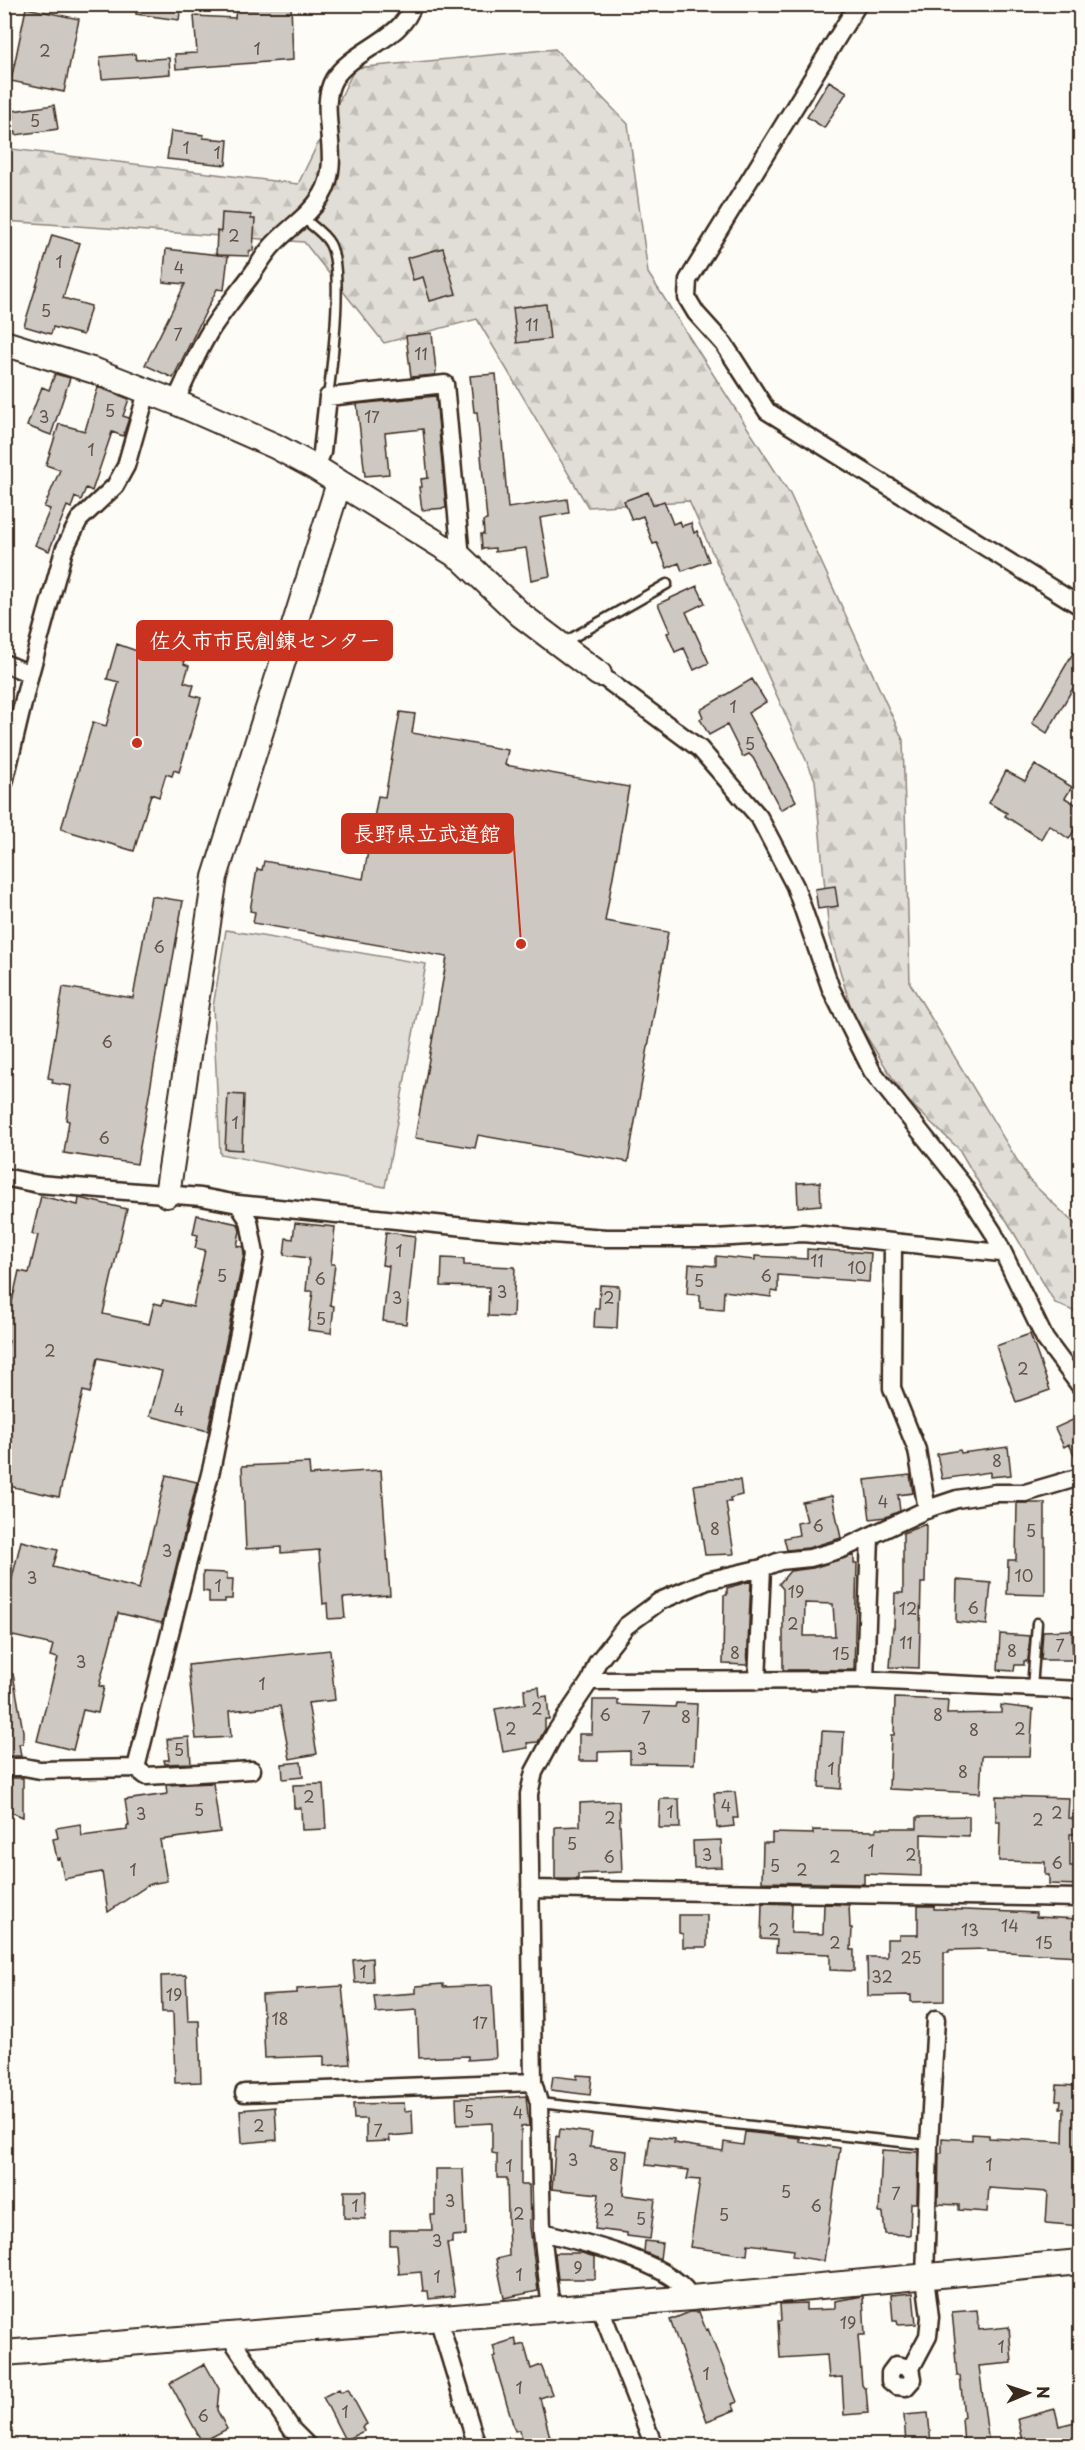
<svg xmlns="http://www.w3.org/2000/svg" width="1085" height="2450" viewBox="0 0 1085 2450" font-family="'Playpen Sans','Klee One',sans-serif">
	<defs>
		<pattern id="forest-firs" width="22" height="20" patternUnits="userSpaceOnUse" patternTransform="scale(1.5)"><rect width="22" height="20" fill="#e1ded7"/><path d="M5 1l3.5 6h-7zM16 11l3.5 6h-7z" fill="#c2bfb8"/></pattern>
	</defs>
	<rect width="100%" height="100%" fill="#fdfcf7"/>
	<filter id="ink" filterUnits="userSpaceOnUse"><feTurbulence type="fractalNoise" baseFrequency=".0167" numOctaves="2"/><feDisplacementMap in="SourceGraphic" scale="12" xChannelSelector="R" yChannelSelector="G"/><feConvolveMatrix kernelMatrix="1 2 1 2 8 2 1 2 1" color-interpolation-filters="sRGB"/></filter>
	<g filter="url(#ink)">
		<!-- grass -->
		<path fill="#e1ded7" stroke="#8e847a" stroke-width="1.5" d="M226,930L426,964L385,1187L220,1154L213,1007Z"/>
		<!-- forest -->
		<path fill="url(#forest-firs)" stroke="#8e847a" stroke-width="1.5" d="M555,49L628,124L648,273L790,494L903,740L910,983L1029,1180L1080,1229V1314L1055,1303L1007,1221L984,1192L959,1149L905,1098L853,1015L829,933L815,780L689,501L588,507L477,319L384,343L304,242L5,221L4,148L298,184L355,68Z"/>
		<!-- building -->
		<path fill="#cdc8c2" stroke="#3b2a1e" stroke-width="1.5" fill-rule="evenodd" d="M136,4H181L179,20L136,14Z
			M255,4H291L293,60L176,69L175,54L197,53L194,16L235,18L236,9H255Z
			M26,8L79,19L64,92L11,81Z
			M135,54L136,60L169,58L170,74L102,79L100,57Z
			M829,81L847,92L824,128L807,117Z
			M54,105L58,129L16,135V132L4,134V118L14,117L13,111Z
			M171,131L204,135L203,138L228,140L226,165L167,159Z
			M222,213L251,215V219H255L253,251H249V256L216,255L217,231L221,232Z
			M52,235L80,243L63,298L91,306L83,335L53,327L51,334L24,326Z
			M443,248L456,294L430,301L423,277L413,280L407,258Z
			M166,249L228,256L224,290L217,289L173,378L145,365L185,284L163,282Z
			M546,304L550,339L517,343L513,308Z
			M432,333L436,371L435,375L411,377L406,336Z
			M55,374L70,378L51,435L27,426L42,387L49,390Z
			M496,374L508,508L567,499L569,513L540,518L550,576L531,580L526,548L495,552V548L482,549L481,534H484L483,521L487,520L477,412H474L470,376Z
			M98,387L129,399L123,416L129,418L123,436L112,432L92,491L86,488L81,500L75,497L71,508L67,506L49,551L35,545L50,509L44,507L60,470L46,465L59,424L85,431Z
			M436,396L446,508L422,510L419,487H422L421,479L428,478L423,429L385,433L389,474L365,476L357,404Z
			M648,492L653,505L664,501L673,524L680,521L682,526L691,523L694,533L697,531L709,561L682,571L679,563L667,568L657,543L653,544L643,516L632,520L624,501Z
			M697,586L705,603L686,612L709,663L694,670L684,648L675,652L667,633L670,632L658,604Z
			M141,636L168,644L165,655L185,661L184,664L189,666L184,682L194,685L191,695L201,698L179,772L174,770L172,776L166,774L159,797L151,794L134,851L61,829L93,722L106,726L119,682L107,679L117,644L137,651Z
			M1080,641V676L1047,733L1032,723Z
			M752,679L766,702L748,713L796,801L781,810L753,758L749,754L743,757L727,725L709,735L700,719L703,717L700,710Z
			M400,712L415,714L412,733L508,750L505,765L629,787L605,921L668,932L628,1162L478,1135L475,1148L415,1138L447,957L253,923L255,912L250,911L257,869L262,870L264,861L363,879L378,796L385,797Z
			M1035,765L1072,787L1065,798L1080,807V821L1069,839L1049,825L1041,839L1005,816L1007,813L989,803L1006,771L1025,781Z
			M835,886L838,906L818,909L815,889Z
			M151,896L183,901L137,1164L64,1153L69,1121L66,1120L71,1086L52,1083L53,1079L48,1078L63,987L133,998Z
			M228,1094L244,1095L242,1150L225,1149Z
			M820,1182L821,1205L798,1207L797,1183Z
			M41,1196L78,1205L79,1198L127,1209L103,1314L149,1324L154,1303L162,1305L163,1300L193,1307L205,1250L195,1248L198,1235L193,1234L197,1215L238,1224L240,1231L237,1246L243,1247L244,1254L208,1431L150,1416L162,1371L98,1358L90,1393L83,1391L59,1497L4,1485V1358L9,1341L4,1340V1337L19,1271L29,1273L38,1235L32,1234Z
			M295,1223L335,1227L331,1264H335L330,1305L334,1306L331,1333L308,1330L313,1291H306L309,1258L284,1255L286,1238L293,1239Z
			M386,1232L415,1236L406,1324L383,1321L389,1266L382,1265Z
			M807,1249L871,1253L869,1282L778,1275V1292L772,1291L771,1297L724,1291L723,1310L700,1308V1295L687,1294L689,1264L716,1266V1256L755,1260V1256L807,1259Z
			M442,1258L464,1259V1265L515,1267L513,1317L488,1316L489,1287L441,1286Z
			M600,1285L619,1286L617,1328L594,1327L595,1308H599Z
			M1030,1334L1050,1390L1016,1402L996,1346Z
			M1077,1418L1080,1426V1467L1069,1444L1064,1447L1055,1428Z
			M1008,1447L1011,1475L990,1477V1472L942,1479L937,1454L960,1450L961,1453Z
			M309,1463L310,1475L381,1470L390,1595L343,1598L345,1618L328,1619L327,1603L323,1604L319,1550L281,1553V1547L246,1549L242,1466Z
			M166,1475L197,1482L162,1623L118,1613L99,1686L104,1687L98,1713L83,1710L73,1750L37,1741L58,1658L50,1656L53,1645L4,1634L10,1604L6,1603L21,1541L58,1550L53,1567L139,1589Z
			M910,1475L913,1493L898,1495L900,1511L886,1517L870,1519L865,1480Z
			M727,1480H740L742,1495L730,1498L731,1502H726L734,1554L705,1555L694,1485Z
			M832,1496L841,1538L808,1548L787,1550L784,1538L799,1535L797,1523L807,1521L802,1502Z
			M1017,1503H1045V1595L1007,1594L1008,1560H1016Z
			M926,1524L925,1583H921L919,1668L890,1667L893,1628H894L895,1593H903V1533Z
			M854,1555V1563H857L854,1670H783V1589L779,1584L790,1571L813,1568ZM805,1603L833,1604L835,1636H804Z
			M203,1572L227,1573V1579H233L232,1599H225V1602H209V1592L203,1591Z
			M957,1580L991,1583L987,1625L956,1622Z
			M751,1581L747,1665L723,1664L724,1595H727V1588Z
			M1072,1630L1073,1660H1041L1043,1631Z
			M1000,1634L1030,1636L1028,1661H1024V1665H1015L1014,1671L998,1670Z
			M330,1650L335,1700L308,1703L317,1754L290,1759L280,1706L229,1711L231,1737L196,1739L188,1665Z
			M4,1674H13L23,1731V1744H19L21,1756H7L4,1746Z
			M539,1687L540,1697L547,1696L549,1719H545V1729L538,1742L527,1743L528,1748L503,1752L495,1709L525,1704L524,1689Z
			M895,1698L948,1700L947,1714L1001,1713V1705L1033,1709L1030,1756H982L980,1793L889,1789L891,1735H894Z
			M593,1700H618V1705L675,1707L676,1703L697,1704L694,1764L630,1763V1751L598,1752V1761H579V1734H592Z
			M822,1731L844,1732L841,1789L819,1787Z
			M189,1737L191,1763L165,1764L164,1760H169L167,1739Z
			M301,1762L303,1777L283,1779L282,1764Z
			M9,1778H23V1817L4,1809V1780H10Z
			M213,1783L220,1832L160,1840L167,1881L150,1884L108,1912L102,1872L64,1879L60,1858L57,1859L53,1839L58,1838L56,1828L80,1824L82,1836L127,1830V1826H129L125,1800L167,1794L166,1785Z
			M323,1784L326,1829L302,1830L301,1808H294L293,1785Z
			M735,1792L738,1818H733L734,1826L717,1828L714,1793Z
			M996,1796L1069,1798L1068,1818L1080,1819L1079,1834H1070V1866H1080V1885L1049,1884V1875H1045V1862L999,1861L1000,1822H996Z
			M660,1799H679L680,1828H659Z
			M619,1801L622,1872L578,1874V1879H555V1827L580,1826V1803Z
			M969,1816V1836L921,1834V1876L864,1874V1884L762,1882L763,1843H772V1833L813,1834V1830L876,1831V1828H917V1817Z
			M721,1840L722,1867L694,1868L693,1841Z
			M762,1903L792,1904L791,1933L823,1934L824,1904L849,1905L850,1928H852L851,1950H854V1971L830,1970V1954L776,1952L777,1940L761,1939Z
			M918,1906H934V1909H941L1036,1913V1917L1080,1919V1956L988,1951V1949L949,1950V1952H944V2001L911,2002V1995L868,1996L867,1957H887V1939H899V1935H918Z
			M679,1915H707V1947H683V1934L679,1933Z
			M372,1958L373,1982L355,1983L353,1960Z
			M186,1975L188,2021H199L201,2082L175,2083L173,2012H162L161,1976Z
			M443,1984V1987L492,1985L496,2058L468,2060V2056L419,2058L417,2010L376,2013L374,1996L416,1993V1986Z
			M342,1986L350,2064L324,2066V2056L265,2058L262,1995L297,1993V1989Z
			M577,2075L592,2076L590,2095L551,2090L553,2076L577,2079Z
			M1057,2085L1080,2086V2226L1046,2223L1048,2192L989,2188L987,2212L959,2210V2205L938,2204L939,2153H942V2138L972,2140V2134L989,2135V2138L1063,2142L1064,2108H1060L1061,2100H1056Z
			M526,2096L529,2126L521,2127V2185H529L530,2227L538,2291L504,2298L496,2259L509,2256L507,2178H497V2154L492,2153V2123L457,2125L456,2098H481V2099Z
			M404,2103L405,2111L412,2110L413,2134L389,2136L390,2141L366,2142V2119H354L353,2104Z
			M275,2107L277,2140L242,2143L240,2110Z
			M560,2129L592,2133L590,2147L627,2151L623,2195L655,2199L650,2239L627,2236V2233L595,2229L599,2194L552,2189L556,2136L559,2137Z
			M745,2132L800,2138V2142L840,2148L824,2261L792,2256L793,2250L748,2244L747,2255L690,2247L700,2180L687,2179L689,2170L646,2165L650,2136L674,2139V2143L723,2151L724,2142L743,2145Z
			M882,2150L918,2152L917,2203H911L910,2235L885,2234L883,2213H879Z
			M435,2169H463L466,2235L452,2236V2243H447L455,2296L429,2299L428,2291H423L421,2272L399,2274L397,2245H390V2230H432L431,2215H435Z
			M344,2191H366L365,2219L344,2218Z
			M645,2241L662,2243L660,2259L644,2252Z
			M555,2253H582L595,2257V2279H558Z
			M913,2293L916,2324L898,2325L897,2321H893L891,2295Z
			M863,2296L865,2335H858L862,2385L864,2388H866L868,2413L844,2415L842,2377L829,2378L827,2355L780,2358L778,2321H781L780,2304L806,2303V2310L835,2309V2301Z
			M977,2310L979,2330L1009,2327L1012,2363L979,2366L989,2445H964L962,2418L964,2417L960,2376H957L955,2352H956L952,2312Z
			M690,2312H699L706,2330L708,2329L737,2402L732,2404L735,2410L707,2421L670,2320Z
			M515,2339L517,2346L524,2344L531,2369L541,2365L552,2394L540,2398L552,2445H523L520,2430L515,2431L493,2357L496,2356L493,2346Z
			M205,2364L219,2389L217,2410L227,2429L202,2442L170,2383Z
			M339,2389L341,2392L348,2389L367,2424L362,2427L364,2431L345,2440L323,2397Z
			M1055,2409L1059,2426L1075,2422L1079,2441L1069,2443L1070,2445H1024L1018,2419Z
			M928,2413L931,2443L906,2445L904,2415Z"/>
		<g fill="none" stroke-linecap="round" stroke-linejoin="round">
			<defs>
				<path id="lane" d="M303,218C311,225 325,234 330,244C344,270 332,366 328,397
					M563,643L667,584
					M1032,1688L1037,1623
					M539,2103L929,2145"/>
				<path id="street" d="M858,4L688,280L687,298L696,313L724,344L767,411L1080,606
					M175,402C187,378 197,351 212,328C223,311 237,294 250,277C258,266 265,253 274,244C290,227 310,215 322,195C344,159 316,109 334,79C352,50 404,39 413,4
					M316,468L322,452L328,397L445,384L461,558
					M4,663L30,674L4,783
					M30,674L64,550L79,520L115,486L126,466L147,392
					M599,674L700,749L759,817L795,886L831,989L872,1071L962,1184L993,1232L1045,1339L1080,1386
					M4,1177L38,1184L201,1197L238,1204L485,1229L606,1238H715L803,1233L1001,1253
					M238,1204L249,1221L255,1254L212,1466L136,1768L146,1776L252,1770
					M893,1242L892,1388L917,1450L927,1510
					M865,1680L870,1537
					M590,1681L865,1680L1080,1690
					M757,1681L762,1568
					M4,1767H24L40,1770L136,1768
					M530,1889L1080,1898
					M244,2093L533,2082
					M542,2232C578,2241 676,2263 691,2298
					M599,2305L654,2446
					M551,2309L542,2232L539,2103L533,2082L529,1794L534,1772L555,1733L590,1681L597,1663L626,1626L660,1601L707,1581L762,1568L780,1561L810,1558L842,1549L930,1508L957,1499L995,1493H1025L1080,1477
					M438,2318L477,2446
					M228,2334L293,2431L308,2446
					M911,2368L896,2365L890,2373V2381L896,2386L906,2387L913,2379L911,2368L928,2336L930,2317L925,2278L929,2145L936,2019"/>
				<path id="secondary" d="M4,343L98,372L175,402L275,446L316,468L461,558L521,615L599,674
					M167,1195L215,877L339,483
					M4,2353L691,2298L1080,2262"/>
			</defs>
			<!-- lane casing -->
			<use href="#lane" stroke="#3b2a1e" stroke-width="13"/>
			<!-- street casing -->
			<use href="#street" stroke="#3b2a1e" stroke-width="21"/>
			<!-- secondary casing -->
			<use href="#secondary" stroke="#3b2a1e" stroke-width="28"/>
			<!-- lane -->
			<use href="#lane" stroke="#fdfcf7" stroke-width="8"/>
			<!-- street -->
			<use href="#street" stroke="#fdfcf7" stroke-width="16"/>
			<!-- secondary -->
			<use href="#secondary" stroke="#fdfcf7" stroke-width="24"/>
		</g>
	</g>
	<g text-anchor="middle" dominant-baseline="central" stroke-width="4.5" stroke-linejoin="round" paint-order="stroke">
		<!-- number labels -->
		<g font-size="16" fill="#605247">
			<text x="257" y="48">1</text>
			<text x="45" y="50">2</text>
			<text x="35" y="120">5</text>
			<text x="186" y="147">1</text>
			<text x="217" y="152">1</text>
			<text x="234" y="235">2</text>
			<text x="59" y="261">1</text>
			<text x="179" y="267">4</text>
			<text x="46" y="310">5</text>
			<text x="532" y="324">11</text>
			<text x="178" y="334">7</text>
			<text x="421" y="353">11</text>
			<text x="110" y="410">5</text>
			<text x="44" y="416">3</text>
			<text x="372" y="416">17</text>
			<text x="91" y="449">1</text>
			<text x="733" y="706">1</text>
			<text x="750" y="743">5</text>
			<text x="159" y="946">6</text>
			<text x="107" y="1041">6</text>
			<text x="235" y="1122">1</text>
			<text x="104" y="1137">6</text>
			<text x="399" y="1250">1</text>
			<text x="817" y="1260">11</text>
			<text x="857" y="1267">10</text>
			<text x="222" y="1275">5</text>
			<text x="766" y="1275">6</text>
			<text x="320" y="1278">6</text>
			<text x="699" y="1280">5</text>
			<text x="502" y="1291">3</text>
			<text x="397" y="1297">3</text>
			<text x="609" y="1297">2</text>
			<text x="321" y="1318">5</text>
			<text x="50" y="1350">2</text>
			<text x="1023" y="1368">2</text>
			<text x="179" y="1409">4</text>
			<text x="997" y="1460">8</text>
			<text x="883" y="1501">4</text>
			<text x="818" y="1525">6</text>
			<text x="715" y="1528">8</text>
			<text x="1031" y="1530">5</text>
			<text x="167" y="1550">3</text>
			<text x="1024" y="1575">10</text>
			<text x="32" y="1577">3</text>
			<text x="218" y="1585">1</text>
			<text x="796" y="1591">19</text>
			<text x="973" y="1607">6</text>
			<text x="908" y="1608">12</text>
			<text x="793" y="1623">2</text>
			<text x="906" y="1642">11</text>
			<text x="1060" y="1645">7</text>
			<text x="1012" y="1650">8</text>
			<text x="735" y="1652">8</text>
			<text x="841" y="1653">15</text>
			<text x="81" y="1661">3</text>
			<text x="262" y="1683">1</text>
			<text x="537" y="1708">2</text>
			<text x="605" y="1714">6</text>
			<text x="938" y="1714">8</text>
			<text x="686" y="1716">8</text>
			<text x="646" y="1717">7</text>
			<text x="511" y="1728">2</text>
			<text x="1020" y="1728">2</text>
			<text x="974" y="1729">8</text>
			<text x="642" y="1748">3</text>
			<text x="179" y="1749">5</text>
			<text x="831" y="1768">1</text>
			<text x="963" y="1771">8</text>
			<text x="309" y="1796">2</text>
			<text x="726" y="1805">4</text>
			<text x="199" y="1809">5</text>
			<text x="670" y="1811">1</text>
			<text x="1057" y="1812">2</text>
			<text x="141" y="1813">3</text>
			<text x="610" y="1817">2</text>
			<text x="1038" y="1819">2</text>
			<text x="572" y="1843">5</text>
			<text x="871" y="1850">1</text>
			<text x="707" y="1854">3</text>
			<text x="911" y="1854">2</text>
			<text x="609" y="1856">6</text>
			<text x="835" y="1856">2</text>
			<text x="1057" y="1862">6</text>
			<text x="775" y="1865">5</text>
			<text x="133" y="1869">1</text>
			<text x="802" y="1869">2</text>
			<text x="1010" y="1925">14</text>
			<text x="774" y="1929">2</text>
			<text x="970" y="1929">13</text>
			<text x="835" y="1942">2</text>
			<text x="1044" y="1942">15</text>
			<text x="911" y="1957">25</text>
			<text x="363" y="1971">1</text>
			<text x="882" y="1976">32</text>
			<text x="174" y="1994">19</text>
			<text x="280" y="2018">18</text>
			<text x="480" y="2022">17</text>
			<text x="469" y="2111">5</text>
			<text x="518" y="2112">4</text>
			<text x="259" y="2125">2</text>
			<text x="378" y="2130">7</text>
			<text x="573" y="2159">3</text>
			<text x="614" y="2164">8</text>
			<text x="989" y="2164">1</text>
			<text x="509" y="2165">1</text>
			<text x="786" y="2191">5</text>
			<text x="896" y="2193">7</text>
			<text x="450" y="2200">3</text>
			<text x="355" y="2205">1</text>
			<text x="816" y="2205">6</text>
			<text x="609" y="2209">2</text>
			<text x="519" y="2213">2</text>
			<text x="724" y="2214">5</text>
			<text x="641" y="2218">5</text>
			<text x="437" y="2240">3</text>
			<text x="578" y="2267">9</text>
			<text x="519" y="2274">1</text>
			<text x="437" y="2276">1</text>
			<text x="848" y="2322">19</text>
			<text x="1001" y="2346">1</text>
			<text x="706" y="2373">1</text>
			<text x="519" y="2387">1</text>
			<text x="345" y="2411">1</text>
			<text x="203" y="2415">6</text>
		</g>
	</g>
	<!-- callouts -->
	<path fill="none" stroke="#c8321e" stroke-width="2" d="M137 743L137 641M521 944L513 833"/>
	<g fill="#c8321e" stroke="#fdfcf7" stroke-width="2">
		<circle cx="137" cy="743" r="6"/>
		<circle cx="521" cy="944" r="6"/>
	</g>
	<g fill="#c8321e" stroke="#c8321e" stroke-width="2">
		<rect x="137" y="621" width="255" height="39" rx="6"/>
		<rect x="342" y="814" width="171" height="39" rx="6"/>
	</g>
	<g font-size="21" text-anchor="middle" font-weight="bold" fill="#fff">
		<text x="265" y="648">佐久市市民創錬センター</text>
		<text x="427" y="841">長野県立武道館</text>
	</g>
	<!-- margin -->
	<rect width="1085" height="2450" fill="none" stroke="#fdfcf7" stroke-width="24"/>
	<rect x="12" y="12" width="1061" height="2426" fill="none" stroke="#3b2a1e" stroke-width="2" filter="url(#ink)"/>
	<!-- north arrow -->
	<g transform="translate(1028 2393) rotate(88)" stroke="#fdfcf7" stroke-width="4.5" paint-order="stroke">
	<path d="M0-4.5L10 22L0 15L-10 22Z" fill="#3b2a1e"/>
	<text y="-9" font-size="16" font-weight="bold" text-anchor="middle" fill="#3b2a1e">N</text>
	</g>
</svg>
